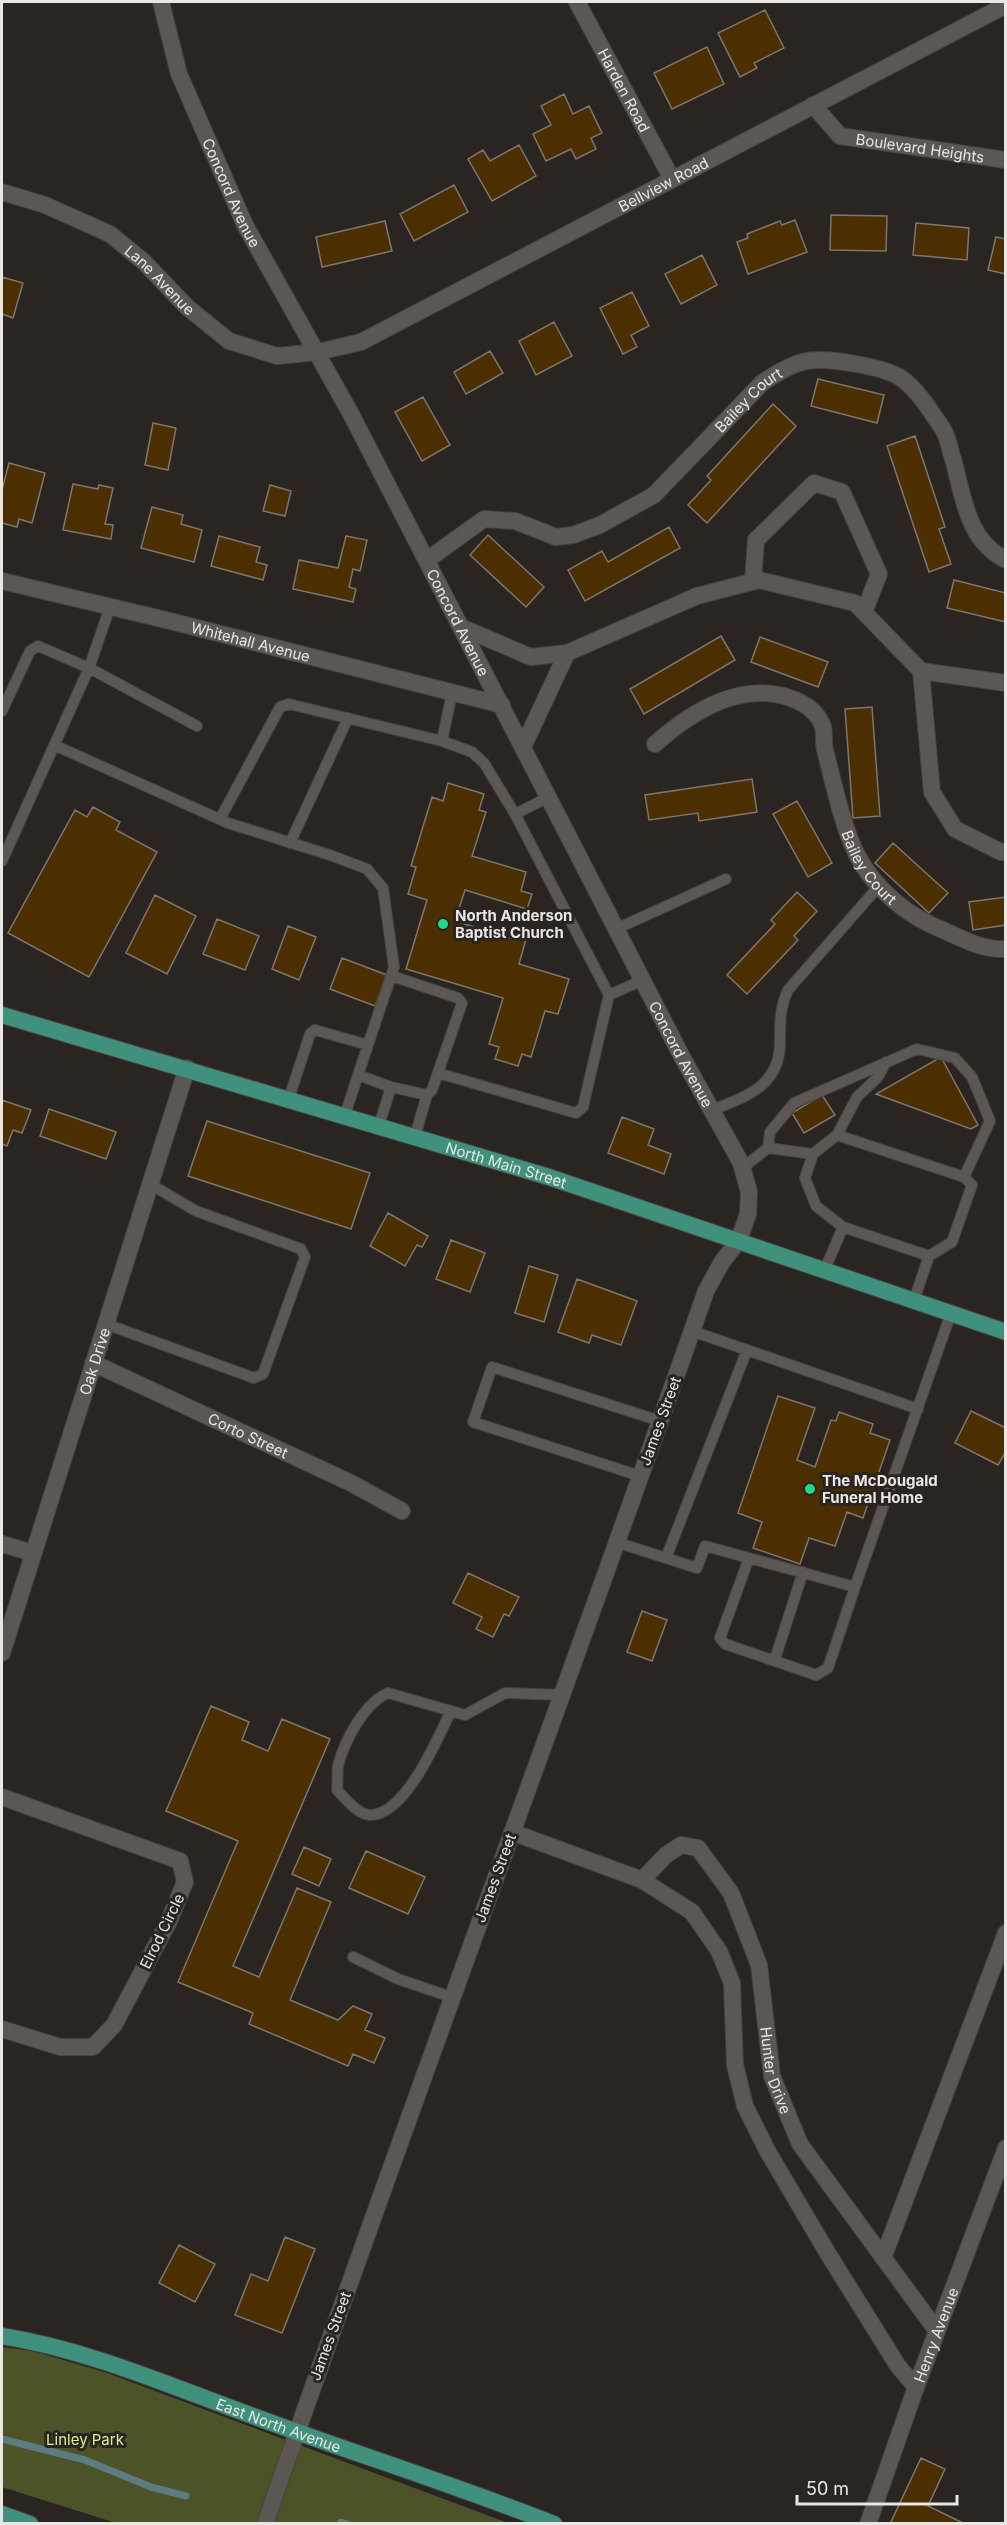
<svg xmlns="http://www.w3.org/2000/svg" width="1007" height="2525" viewBox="0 0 1007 2525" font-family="Inter,sans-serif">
	<rect width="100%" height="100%" fill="#2a2521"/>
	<!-- park -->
	<path fill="#4d5329" d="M2,2347L33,2351L107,2373L508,2523H116L2,2487Z"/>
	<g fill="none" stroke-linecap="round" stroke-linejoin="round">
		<!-- stream -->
		<path stroke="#5c7c82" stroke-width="7" d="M2,2439L85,2460L151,2487L186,2496
			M341,2522L347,2524"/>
	</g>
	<!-- building -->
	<path fill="#4b2f00" stroke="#7b7670" stroke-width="1.5" d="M765,10L784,48L754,63L757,68L740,77L718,33Z
		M707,47L724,84L672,109L654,73Z
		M564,94L573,114L589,106L602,133L591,138L596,149L576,159L571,149L546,161L533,134L551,125L541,106Z
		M519,145L536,176L492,201L468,159L483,150L490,161Z
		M454,185L468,212L414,241L400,214Z
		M831,215L887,216L886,251L830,250Z
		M795,220L807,252L748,274L737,242L748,238L747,234L780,221L782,225Z
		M385,221L392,251L322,267L316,237Z
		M916,223L969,228L967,260L913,255Z
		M996,237L1006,239V274L988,270Z
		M702,255L717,285L681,304L665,274Z
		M2,277L23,283L13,318L2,314Z
		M632,292L649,326L631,335L637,347L623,354L600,308Z
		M554,322L572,356L536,375L519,341Z
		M490,351L503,373L466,394L454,372Z
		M818,379L884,395L877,423L811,406Z
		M423,397L450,445L422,461L395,412Z
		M773,404L796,426L707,523L688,505L711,480L707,476Z
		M153,423L176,428L168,470L145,465Z
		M915,436L945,527L939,529L951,564L929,572L887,446Z
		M9,463L45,473L32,523L19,519L17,527L2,523V490Z
		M73,484L98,489L99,485L113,488L105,524L113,525L111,539L63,530Z
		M270,485L291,491L285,516L263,511Z
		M152,507L183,515L181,524L202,530L194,562L141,548Z
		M669,527L680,548L585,601L568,570L602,551L608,562Z
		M488,535L544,587L526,607L470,555Z
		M219,536L260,547L256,562L267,565L263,580L211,566Z
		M346,536L367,540L360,571L353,569L349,587L356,589L353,602L293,589L299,560L338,568Z
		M954,580L1006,593V622L947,608Z
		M721,636L735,660L644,714L630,689Z
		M760,637L828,662L818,687L751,662Z
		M872,707L880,816L853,818L845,709Z
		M752,779L757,812L699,821L698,813L649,820L645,795Z
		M448,783L484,794L479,810L486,812L472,856L526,872L521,891L532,894L527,909L465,890L455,921L510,938L513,928L528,932L519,964L569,979L558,1014L545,1011L531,1057L522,1054L518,1066L495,1059L499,1047L489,1044L503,998L406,969L427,900L408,894L416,867L411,866L432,797L443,801Z
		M797,801L832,863L808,877L773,814Z
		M93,807L120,822L116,830L157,852L89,977L8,933L75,810L87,817Z
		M893,843L948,893L929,913L875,863Z
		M797,892L817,911L794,936L798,940L747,994L727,975L775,924L771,920Z
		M155,895L196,916L167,974L126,953Z
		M1006,897V925L973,930L969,902Z
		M217,919L259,936L245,970L203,954Z
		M288,926L316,937L299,980L272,969Z
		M342,958L387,975L375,1006L330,989Z
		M941,1057L978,1125L971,1129L876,1094Z
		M822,1095L835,1115L804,1133L792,1113Z
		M2,1100L31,1110L22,1133L13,1130L7,1146L2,1144Z
		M49,1109L116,1132L106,1159L40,1136Z
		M622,1117L654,1129L648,1145L671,1154L664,1174L608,1153Z
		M207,1121L370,1173L351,1229L188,1176Z
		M388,1213L428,1236L422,1247L417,1245L405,1266L370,1246Z
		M451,1240L485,1253L470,1292L436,1279Z
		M529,1266L558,1275L544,1322L515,1313Z
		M577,1279L637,1301L621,1345L592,1335L589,1343L558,1332Z
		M778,1396L815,1408L797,1460L815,1467L831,1420L836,1421L839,1412L873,1424L870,1433L890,1440L863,1518L847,1512L835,1546L809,1538L800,1564L753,1548L762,1522L738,1513Z
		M971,1411L1006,1428V1451L998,1465L955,1443Z
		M468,1573L519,1597L509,1616L504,1614L493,1637L476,1629L482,1617L453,1603Z
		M642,1611L667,1620L652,1661L627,1652Z
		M211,1706L249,1722L242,1740L268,1751L282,1719L330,1739L233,1966L259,1977L297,1888L331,1902L290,2000L338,2020L353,2006L372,2014L365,2030L385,2038L374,2063L353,2054L348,2066L249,2024L253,2013L178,1982L238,1841L166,1811Z
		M304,1847L331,1859L319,1886L292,1874Z
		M366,1851L425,1877L408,1914L349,1888Z
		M285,2237L315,2249L282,2333L235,2315L251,2274L268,2281Z
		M179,2245L215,2264L195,2302L159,2283Z
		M921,2458L945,2469L928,2506L965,2524H890Z"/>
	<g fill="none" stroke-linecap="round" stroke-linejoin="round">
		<defs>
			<path id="service" d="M110,607L89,668L197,726
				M452,693L442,741L472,752L484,763L515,814
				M2,711L30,651L38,646L89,668L2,861
				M54,745L228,823L330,855L367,869L383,888L394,967L358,1075L391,1087L427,1095L432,1090L462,1003L458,998L392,976
				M549,797L515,814L609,995
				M220,819L280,707L289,704L442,741
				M290,843L348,718
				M616,929L726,879
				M438,1073L576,1113L583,1107L609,995L643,980
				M289,1098L310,1034L315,1030L368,1045
				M712,1110C748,1096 781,1085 780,1040C780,1021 780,1007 788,990L879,886
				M345,1115L358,1075
				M379,1125L391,1087
				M837,1135L857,1097L878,1077L886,1062
				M415,1136L427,1095
				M768,1148L770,1132L794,1103L917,1049L955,1058L972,1077L990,1121L964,1177
				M742,1168L768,1148L813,1154
				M825,1269L843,1227
				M914,1300L929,1256L952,1242L972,1185L964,1177L837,1135L813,1154L805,1178L816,1206L843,1227L929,1256
				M106,1324L254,1378L263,1374L305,1257L301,1249L196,1211L150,1184
				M692,1331L918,1409
				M640,1476L473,1422L492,1367L660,1421
				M616,1542L697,1568L705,1546L855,1587L951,1313
				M666,1558L747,1350
				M749,1558L720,1638L725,1644L816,1675L828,1668L855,1587
				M775,1659L803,1572
				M451,1711C437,1739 406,1815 370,1815C357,1814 346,1799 337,1790C338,1783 337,1774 338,1766C344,1742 364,1703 388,1693L465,1715L505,1693L563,1695
				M353,1957L398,1979L451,1997"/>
			<g id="minor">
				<path id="s1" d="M577,2L672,179"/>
				<path id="s2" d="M427,560L484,519L515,521L556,537L573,535L600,525L654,495L762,383C798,358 813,356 856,364C897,371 907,377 930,410C935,418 941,425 945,433C949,441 950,451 953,459C964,499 967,540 1006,560"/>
				<path d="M753,581L756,540L814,483L842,492L879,574L864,612"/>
				<path d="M463,628L531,657L567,653L697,596L759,580L855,603L921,671"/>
				<path d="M1006,683L921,671L932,792L955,829L1001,852H1006"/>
				<path id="s3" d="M655,744C691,712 741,681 790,698C805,703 818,712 823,727C825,734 823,743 825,750C833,781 843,828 857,855C875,890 909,917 945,931C965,940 983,950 1006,949"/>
				<path d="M523,747L567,653"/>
				<path id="s4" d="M93,1363L351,1483L402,1511"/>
				<path d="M2,1544L33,1553"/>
				<path id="s5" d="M2,1653L187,1068"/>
				<path d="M2,1797L180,1861L185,1882L169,1921L114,2025L93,2047H60L2,2029"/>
				<path d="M512,1832L642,1880L692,1912L719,1951L732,1983L735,2065L745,2106L768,2152L827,2252L898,2366L916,2387"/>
				<path id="s6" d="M642,1880L666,1855L681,1845L698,1848L731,1893L759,1965L772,2076L800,2144L937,2331"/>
				<path d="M883,2258L1006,1933"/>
				<path id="s7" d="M868,2524L916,2387L1006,2148"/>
			</g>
			<g id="tertiary">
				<path id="s8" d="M161,2L179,74L245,225L351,414L681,1055L741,1163L749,1192L748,1214L739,1240L722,1262L706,1291C562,1703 408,2111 265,2524"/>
				<path id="s9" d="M813,105L840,136L1006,160"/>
				<path id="s10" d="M2,192L45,205L110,234L144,262L187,307L229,341L277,356L318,352L361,342L1006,5"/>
				<path id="s11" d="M2,581L166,620L502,705"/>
			</g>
			<g id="primary">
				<path id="s12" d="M2,1015L549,1177L1006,1332"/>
				<path id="s13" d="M2,2336C89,2350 170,2386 253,2416C353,2453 455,2485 554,2524"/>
				<path d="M2,2514L30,2524"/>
			</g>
		</defs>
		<!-- service casing -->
		<use href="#service" stroke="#46423f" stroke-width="12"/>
		<!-- minor casing -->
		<use href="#minor" stroke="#46423f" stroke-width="18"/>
		<!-- tertiary casing -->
		<use href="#tertiary" stroke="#46423f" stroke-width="18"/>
		<!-- primary casing -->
		<use href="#primary" stroke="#46423f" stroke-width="18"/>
		<!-- service -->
		<use href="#service" stroke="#5d5753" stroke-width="10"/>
		<!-- minor -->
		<use href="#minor" stroke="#5d5753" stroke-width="16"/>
		<!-- tertiary -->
		<use href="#tertiary" stroke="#5d5753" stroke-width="16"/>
		<!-- primary -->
		<use href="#primary" stroke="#40907e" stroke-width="16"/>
	</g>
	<!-- markers -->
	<g fill="#22d887" stroke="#2a2521" stroke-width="2">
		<circle cx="443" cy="924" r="6"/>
		<circle cx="810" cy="1489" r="6"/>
	</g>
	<g text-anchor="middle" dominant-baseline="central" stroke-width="6" stroke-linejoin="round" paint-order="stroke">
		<!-- street labels -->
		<g font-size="15" fill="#e9e6e3" stroke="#2a2521">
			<text stroke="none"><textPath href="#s1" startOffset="100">Harden Road</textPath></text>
			<text stroke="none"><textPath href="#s9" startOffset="122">Boulevard Heights</textPath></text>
			<text stroke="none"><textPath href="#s10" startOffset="753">Bellview Road</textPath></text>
			<text stroke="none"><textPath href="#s8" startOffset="204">Concord Avenue</textPath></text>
			<text stroke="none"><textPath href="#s10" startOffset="184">Lane Avenue</textPath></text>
			<text stroke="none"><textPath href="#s2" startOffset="387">Bailey Court</textPath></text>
			<text stroke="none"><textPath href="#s8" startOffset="690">Concord Avenue</textPath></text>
			<text stroke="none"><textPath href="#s11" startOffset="256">Whitehall Avenue</textPath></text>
			<text stroke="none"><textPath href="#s3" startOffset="345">Bailey Court</textPath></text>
			<text stroke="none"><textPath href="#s8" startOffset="1176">Concord Avenue</textPath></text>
			<text stroke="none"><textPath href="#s12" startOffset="526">North Main Street</textPath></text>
			<text stroke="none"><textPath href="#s5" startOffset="306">Oak Drive</textPath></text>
			<text transform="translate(660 1421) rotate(-70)">James Street</text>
			<text stroke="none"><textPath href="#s4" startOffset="171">Corto Street</textPath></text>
			<text transform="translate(495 1878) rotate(-70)">James Street</text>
			<text transform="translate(162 1931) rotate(-64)">Elrod Circle</text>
			<text stroke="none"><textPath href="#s6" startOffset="310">Hunter Drive</textPath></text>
			<text stroke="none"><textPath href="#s7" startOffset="201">Henry Avenue</textPath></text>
			<text transform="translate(330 2336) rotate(-70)">James Street</text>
			<text stroke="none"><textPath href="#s13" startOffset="291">East North Avenue</textPath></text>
		</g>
		<!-- poi labels -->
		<g font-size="15" font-weight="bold" fill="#e9e6e3" stroke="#2a2521" text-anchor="start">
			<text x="455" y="915">North Anderson<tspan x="455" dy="17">Baptist Church</tspan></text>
			<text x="822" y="1480">The McDougald<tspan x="822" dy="17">Funeral Home</tspan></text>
		</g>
		<!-- park labels -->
		<g font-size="15" fill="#e0ee8f" stroke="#2a2521">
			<text x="85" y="2439">Linley Park</text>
		</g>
	</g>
	<!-- border -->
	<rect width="1007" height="2525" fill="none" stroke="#e9e6e3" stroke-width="6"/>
	<!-- scale -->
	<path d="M797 2495v9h160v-9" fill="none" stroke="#e9e6e3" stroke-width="3"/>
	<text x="806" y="2495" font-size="18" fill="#e9e6e3" stroke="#2a2521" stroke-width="4.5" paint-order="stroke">50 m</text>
</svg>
